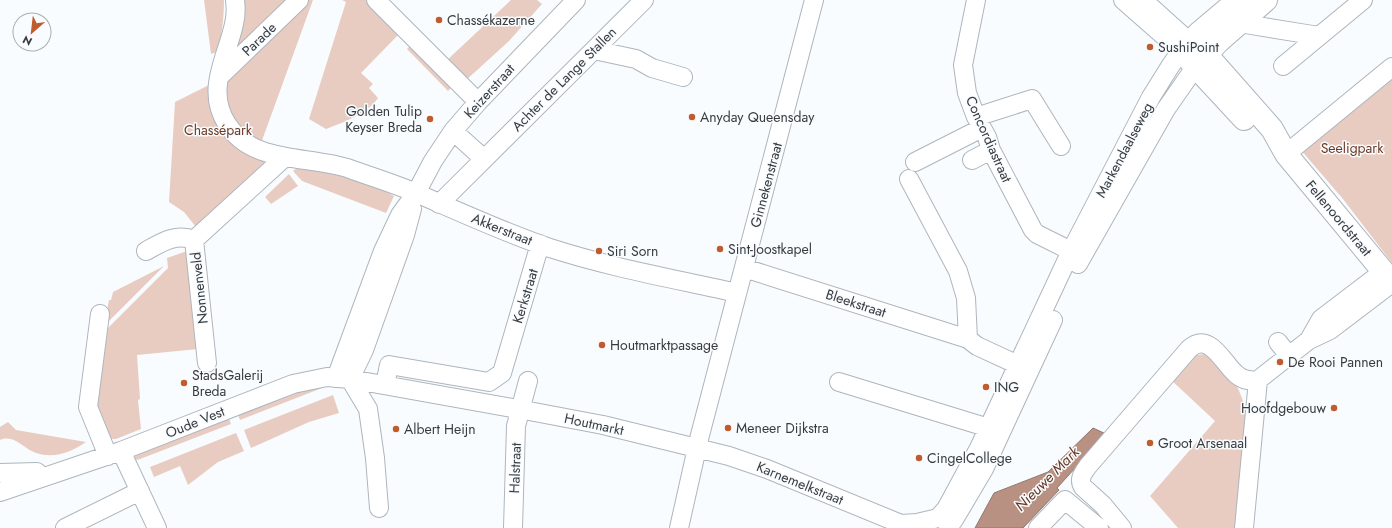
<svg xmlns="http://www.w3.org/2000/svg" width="1392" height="528" viewBox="0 0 1392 528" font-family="Jost,sans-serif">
	<rect width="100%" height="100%" fill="#f8fcff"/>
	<!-- green -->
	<path fill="#e8ccc1" d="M204,0H224C224,18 222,35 217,52L211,54Z
		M232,0H313L256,157L272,162L196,227L184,212L169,202L175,102L213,83Z
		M342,0H367L400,33L361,73L373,84L369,88L378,98C367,114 344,122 326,129L309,119L346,2Z
		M511,0H537L542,4L509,41L464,82L445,62Z
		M411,45L452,87L448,91L407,49Z
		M1392,63V263L1343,199L1300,149Z
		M297,168C330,173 364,179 394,196L386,213L302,181L293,171Z
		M289,174L298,186L271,204L265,197Z
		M187,251L198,349L137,355L140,399L138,400L141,429L116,439H110L93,400L103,333L168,268L167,258Z
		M164,266L104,326L109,300H111L113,292Z
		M1204,354C1231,370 1239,385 1247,414L1238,528H1178L1150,496L1215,421L1169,378L1191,356Z
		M321,385L322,388L240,420L237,412L291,390Z
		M333,395L339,413L309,422L251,448L244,430Z
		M228,416L231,424L140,459L137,460L133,457L143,450Z
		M8,422L16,430L86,442C71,452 55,459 36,453C23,449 15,434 0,440V427Z
		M236,433L244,451L218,462L188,485L180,466L154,477L150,467Z"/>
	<!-- water -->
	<path fill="#b89182" stroke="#92776e" d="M1093,428L1106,434L1057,488L1059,490L1023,528H975L994,493L1048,472Z"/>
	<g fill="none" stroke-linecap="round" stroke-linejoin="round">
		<defs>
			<path id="minor" d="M235,0C236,8 236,16 234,24C227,57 205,90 227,124C253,165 310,155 350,169C372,177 395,184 416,193C460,212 505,233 550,248C612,268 675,279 737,293
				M376,0L478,102
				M976,0L963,65L967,93L976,117L987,137L991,150L1033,230L1037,234L1081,256
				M1143,0L1184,37
				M1239,23L1319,36
				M594,50L636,59L652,68L683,77
				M1283,66L1363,0
				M219,77L299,0
				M976,117L1032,99L1061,146
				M453,131L484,159
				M1286,154L1392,67
				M972,160L991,150
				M915,162L982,128
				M909,179L958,271L966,298L968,339
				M439,204L644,0
				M146,251C162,242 176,233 194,240
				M1078,264L1166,109L1196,66
				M744,268L968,339L977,346L1029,370
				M100,314L88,407L108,456
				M1309,340L1321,319L1384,271
				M1278,342L1289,356
				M207,363L194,240L285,157
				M336,378L383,251L400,215L416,193L433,161L453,131L478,102L576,0
				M350,379L364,350L405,235L412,209
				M350,379L368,409L375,458L379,508
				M839,382L989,428L1000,434
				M385,385L389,365L489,382L502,373L540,244
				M121,451L157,528
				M0,473L37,472
				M0,492L121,451L293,384L327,377L350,379L529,411L603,425L729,456L767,469L901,524L907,528
				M901,524L917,523L938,518L946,509L979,448L1071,251L1151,97L1171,65L1181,51L1123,0
				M65,528L140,491
				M513,528L516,426L528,381
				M679,528L699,439L814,0
				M948,528L955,518L984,469L1053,320
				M1038,528L1065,500L1099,528
				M1122,528L1103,505L1083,487C1078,479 1083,473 1088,466L1189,349C1210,330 1224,365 1237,375C1243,380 1251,381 1258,380L1309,340L1330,330L1392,283
				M1244,528L1258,380"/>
			<path id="major" d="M1238,0L1199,33L1181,51L1244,119
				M1189,42L1213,62L1272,129L1286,154L1392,282
				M1196,66L1218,42L1266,0"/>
		</defs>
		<!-- minor casing -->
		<use href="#minor" stroke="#adb5bd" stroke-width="20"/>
		<!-- major casing -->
		<use href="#major" stroke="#adb5bd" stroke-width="24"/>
		<!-- minor -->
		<use href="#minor" stroke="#fff" stroke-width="18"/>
		<!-- major -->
		<use href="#major" stroke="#fff" stroke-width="22"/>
	</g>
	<!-- markers -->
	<g fill="#c15b2d" stroke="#f8fcff" stroke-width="1.5">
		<circle cx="439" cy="20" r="4"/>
		<circle cx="1150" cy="47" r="4"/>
		<circle cx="692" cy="117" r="4"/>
		<circle cx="430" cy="119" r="4"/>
		<circle cx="720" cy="249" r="4"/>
		<circle cx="599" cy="251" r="4"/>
		<circle cx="602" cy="345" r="4"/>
		<circle cx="1280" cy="362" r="4"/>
		<circle cx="184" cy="383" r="4"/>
		<circle cx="986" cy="387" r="4"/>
		<circle cx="1334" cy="408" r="4"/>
		<circle cx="728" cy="428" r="4"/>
		<circle cx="396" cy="429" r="4"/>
		<circle cx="1150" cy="443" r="4"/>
		<circle cx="919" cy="458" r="4"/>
	</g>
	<g text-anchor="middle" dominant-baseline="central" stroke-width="3" stroke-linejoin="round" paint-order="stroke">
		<!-- poi labels -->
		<g font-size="14" fill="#383b3e" stroke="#f8fcff" text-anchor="start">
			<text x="447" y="20">Chassékazerne</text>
			<text x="1158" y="47">SushiPoint</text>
			<text x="422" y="111" text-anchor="end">Golden Tulip<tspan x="422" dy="16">Keyser Breda</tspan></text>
			<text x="700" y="117">Anyday Queensday</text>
			<text x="728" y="249">Sint-Joostkapel</text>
			<text x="607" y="251">Siri Sorn</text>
			<text x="610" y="345">Houtmarktpassage</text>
			<text x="1288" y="362">De Rooi Pannen</text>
			<text x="192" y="375">StadsGalerij<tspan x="192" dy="16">Breda</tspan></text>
			<text x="994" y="387">ING</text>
			<text x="1326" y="408" text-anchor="end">Hoofdgebouw</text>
			<text x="736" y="428">Meneer Dijkstra</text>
			<text x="404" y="429">Albert Heijn</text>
			<text x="1158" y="443">Groot Arsenaal</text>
			<text x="927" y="458">CingelCollege</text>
		</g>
		<!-- street labels -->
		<g font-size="14" fill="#383b3e" stroke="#f8fcff">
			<text transform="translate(259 39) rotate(-44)">Parade</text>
			<text transform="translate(564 79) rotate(-45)">Achter de Lange Stallen</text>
			<text transform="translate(489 91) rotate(-48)">Keizerstraat</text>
			<text transform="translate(989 139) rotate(66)">Concordiastraat</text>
			<text transform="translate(1124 150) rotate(-62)">Markendaalseweg</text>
			<text transform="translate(766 185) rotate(-75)">Ginnekenstraat</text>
			<text transform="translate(1339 218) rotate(50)">Fellenoordstraat</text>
			<text transform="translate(502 229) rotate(22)">Akkerstraat</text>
			<text transform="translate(199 288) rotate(-96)">Nonnenveld</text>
			<text transform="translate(525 296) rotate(-73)">Kerkstraat</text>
			<text transform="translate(856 303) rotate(18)">Bleekstraat</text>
			<text transform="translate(195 422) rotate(-22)">Oude Vest</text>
			<text transform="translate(594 424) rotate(12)">Houtmarkt</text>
			<text transform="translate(515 468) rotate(-88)">Halstraat</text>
			<text transform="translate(800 483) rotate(22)">Karnemelkstraat</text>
		</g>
		<!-- park labels -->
		<g font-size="14" fill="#6e3923" stroke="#f8fcff">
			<text x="218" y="130">Chassépark</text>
			<text x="1352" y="148">Seeligpark</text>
		</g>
		<!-- water labels -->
		<g font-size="15" font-style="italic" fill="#6d3822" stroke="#f8fcff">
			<text transform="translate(1047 479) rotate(-45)">Nieuwe Mark</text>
		</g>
	</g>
	<!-- north arrow -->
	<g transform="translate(32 32) rotate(208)"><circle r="19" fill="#f8fcff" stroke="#abafb2"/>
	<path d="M0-3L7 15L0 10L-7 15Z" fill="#c15b2d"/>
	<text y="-6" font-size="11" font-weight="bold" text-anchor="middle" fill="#383b3e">N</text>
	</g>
</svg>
